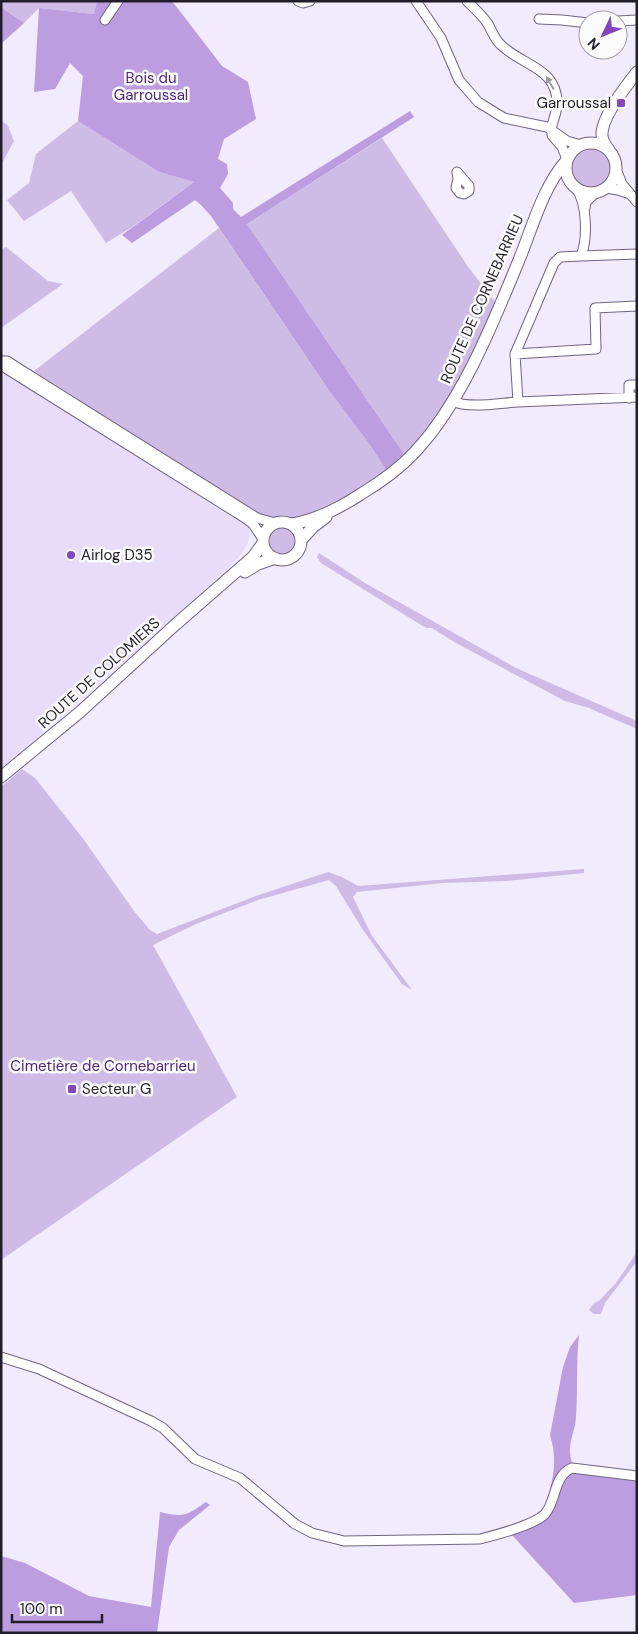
<svg xmlns="http://www.w3.org/2000/svg" width="638" height="1634" viewBox="0 0 638 1634" font-family="'DM Sans',sans-serif">
	<rect width="100%" height="100%" fill="#f2eafd"/>
	<!-- built -->
	<path fill="#e9dcfb" d="M1,369L250,529L248,543L238,558L142,646L28,746L1,768Z"/>
	<!-- green -->
	<path fill="#cebbe6" d="M1,1H97L94,14L39,8L24,23L1,7Z
		M1,120L8,126L14,141L1,165Z
		M78,121L159,172L194,182L132,227L106,243L71,191L24,221L7,200L29,183L36,154Z
		M382,138L469,268L496,303C471,355 447,414 404,454L247,224Z
		M569 168a21 21 0 1 1 42 0a21 21 0 1 1-42 0Z
		M219,228L328,389L370,445L386,470L351,494L298,519L284,515L274,517L261,515L34,371Z
		M6,247L48,281L63,284L1,328V250Z
		M282,527C292,528 297,535 296,545L285,555C266,556 263,531 282,527Z
		M319,553L365,583L516,668L637,721V729L589,708L565,701L456,643L432,628H426L321,563L317,557Z
		M22,769L35,778L84,840L134,911L150,930L157,934L256,896L328,872L342,877L358,886L584,869V873L506,881L442,883L357,892L353,897L372,936L412,990L402,984L363,930L336,886L329,880L258,900L196,924L153,945L237,1097L1,1260V787Z
		M637,1252V1261L605,1303L601,1314H594L589,1310L593,1304L600,1300L616,1283Z"/>
	<!-- forest -->
	<path fill="#bc9de0" d="M97,1H172L222,66L248,82L256,119L224,139L218,159L227,164L228,174L220,188L233,203V209L241,217L410,111L414,117L247,224L404,454L386,470L370,445L328,389L211,216L201,205L195,200L132,243L122,235L194,182L159,172L78,121L83,76L70,63L55,89L34,92L39,8L94,14Z
		M1,7L24,23L1,44Z
		M579,1335C576,1362 578,1389 576,1417C575,1434 566,1444 572,1463C556,1470 553,1491 548,1506H545C553,1482 558,1460 550,1435L563,1367L570,1347Z
		M574,1471L637,1479V1595L574,1603L512,1535L544,1522C552,1503 556,1481 574,1471Z
		M206,1502L210,1505L179,1530L169,1547L157,1633H1V1556L25,1563L89,1596L151,1607L160,1512C184,1518 187,1515 206,1502Z"/>
	<g fill="none" stroke-linecap="round" stroke-linejoin="round">
		<defs>
			<path id="minor" d="M298,1L303,3L310,1
				M416,1L441,38L459,80L478,102L504,118L547,127L567,141L581,145
				M467,1C474,8 482,15 488,24C492,31 494,38 500,44C521,66 559,67 557,106C556,114 553,121 551,129
				M539,19L562,20L588,23
				M105,20L118,1
				M618,21L637,20
				M552,135L562,147L567,159
				M616,169L622,184L637,202
				M457,172L469,186V191L464,194L460,193L456,188L458,179Z
				M606,188L618,190L630,194
				M585,208L586,202L595,193
				M581,256L637,254
				M515,354L596,349L595,308L637,306
				M1,361H7L18,368L257,518L275,523
				M1,364L7,369L245,518L253,524L263,539
				M629,398V385H637
				M452,401C469,409 500,403 518,402L515,354L554,263L560,257L581,256C588,238 587,203 576,188
				M518,402L637,397
				M1,1357L39,1369L151,1421L163,1428L195,1459L240,1478L295,1524L312,1533L344,1541L480,1539C496,1535 534,1525 545,1514C557,1500 553,1476 572,1468L637,1476"/>
			<path id="major" d="M566 168a25 25 0 1 1 50 0a25 25 0 1 1-50 0Z
				M609,150C605,145 602,141 602,135C601,118 626,86 637,72
				M263 541a19 19 0 1 1 38 0a19 19 0 1 1-38 0Z
				M292,524C316,520 341,507 361,494C381,482 399,469 415,452C462,402 493,323 519,260C533,226 542,189 566,161
				M302,539L313,527L326,517
				M245,572L258,564L275,558
				M1,777L80,712L175,625L253,557L263,543"/>
		</defs>
		<!-- minor casing -->
		<use href="#minor" stroke="#706480" stroke-width="11"/>
		<!-- major casing -->
		<use href="#major" stroke="#706480" stroke-width="13"/>
		<!-- minor -->
		<use href="#minor" stroke="#fff" stroke-width="9"/>
		<!-- major -->
		<use href="#major" stroke="#fff" stroke-width="11"/>
	</g>
	<!-- one-way arrows -->
	<defs><path id="oneway-solid" d="M-6-.8H1V-3.2L6.5 0L1 3.2V.8H-6Z" transform="scale(1.25)"/></defs>
	<use fill="#9c999f" href="#oneway-solid" transform="translate(550 83) rotate(-121)"/>
	<!-- markers -->
	<g fill="#8346bc" stroke="#fbfbfb" stroke-width="2">
		<rect x="616" y="98" width="10" height="10" rx="2.5"/>
		<circle cx="71" cy="555" r="5"/>
		<rect x="67" y="1084" width="10" height="10" rx="2.5"/>
	</g>
	<g text-anchor="middle" dominant-baseline="central" stroke-width="5" stroke-linejoin="round" paint-order="stroke">
		<!-- park labels -->
		<g font-size="15" fill="#502776" stroke="#fbfbfb">
			<text x="151" y="78">Bois du<tspan x="151" dy="17">Garroussal</tspan></text>
			<text x="103" y="1066">Cimetière de Cornebarrieu</text>
		</g>
		<!-- poi labels -->
		<g font-size="15" fill="#221d29" stroke="#fbfbfb" text-anchor="start">
			<text x="611" y="103" text-anchor="end">Garroussal</text>
			<text x="81" y="555">Airlog D35</text>
			<text x="82" y="1089">Secteur G</text>
		</g>
		<!-- street labels -->
		<g font-size="15" fill="#221d29" stroke="#fbfbfb">
			<text transform="translate(482 299) rotate(-66)">ROUTE DE CORNEBARRIEU</text>
			<text transform="translate(99 673) rotate(-42)">ROUTE DE COLOMIERS</text>
		</g>
	</g>
	<!-- border -->
	<rect width="638" height="1634" fill="none" stroke="#221d29" stroke-width="5"/>
	<!-- north arrow -->
	<g transform="translate(603 35) rotate(227)"><circle r="24" fill="#fbfbfb" stroke="#a4a2a7"/>
	<path d="M0-4L9 19L0 12L-9 19Z" fill="#8346bc"/>
	<text y="-8" font-size="14" font-weight="bold" text-anchor="middle" fill="#221d29">N</text>
	</g>
	<!-- scale -->
	<path d="M12 1614v8h90v-8" fill="none" stroke="#221d29" stroke-width="2.5"/>
	<text x="20" y="1614" font-size="15" fill="#221d29" stroke="#fbfbfb" stroke-width="4" paint-order="stroke">100 m</text>
</svg>
